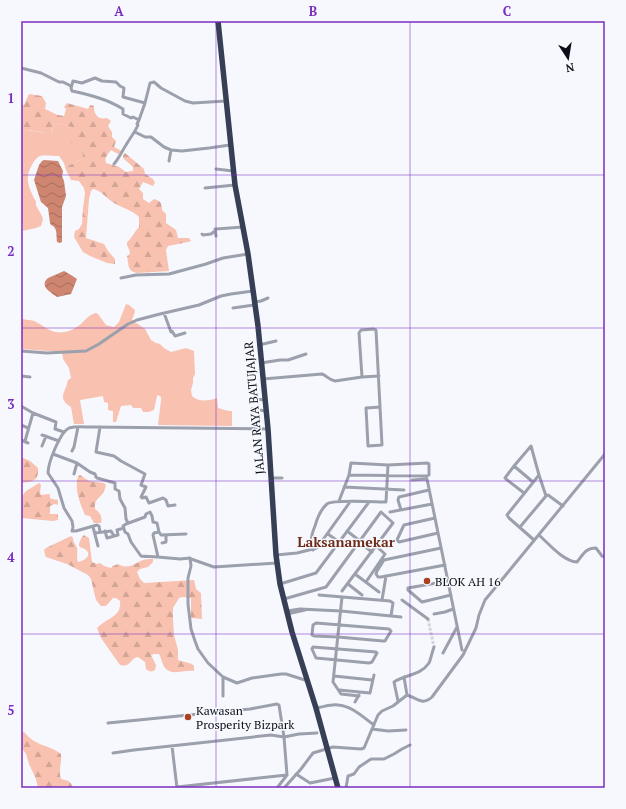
<svg xmlns="http://www.w3.org/2000/svg" width="626" height="809" viewBox="0 0 626 809" font-family="'PT Serif',serif">
	<defs>
		<pattern id="forest-firs" width="22" height="20" patternUnits="userSpaceOnUse"><rect width="22" height="20" fill="#f8c1b0"/><path d="M5 1l3.5 6h-7zM16 11l3.5 6h-7z" fill="#d3a597"/></pattern>
		<pattern id="water-waves" width="16" height="10" patternUnits="userSpaceOnUse"><rect width="16" height="10" fill="#cf8671"/><path d="M0 5q4-4 8 0t8 0" fill="none" stroke="#a66c5c"/></pattern>
	</defs>
	<rect width="100%" height="100%" fill="#f6f8fe"/>
	<!-- grass -->
	<path fill="#f8c1b0" d="M55,124H61L71,127L68,134C69,138 70,140 73,143C78,148 85,150 82,159L65,167L64,163L59,156C53,156 46,155 40,156C37,157 34,161 32,165C24,178 29,188 35,200C38,205 35,200 36,205C37,208 42,215 43,219L41,226L36,228L22,231L23,227V223L21,222V131L27,130L52,134C52,130 52,127 55,124Z
		M126,304L129,305L135,310C135,313 133,316 132,320L145,329L151,340L156,343L160,344L164,348L171,352L186,348L194,351L195,374L193,378V383L191,390L192,396C198,402 209,401 217,398L218,408C223,409 226,411 232,411V426L158,425L161,400V397L158,395L157,396L154,410L149,412H143L141,408H133L131,405L121,406L116,422H113V411L108,410V403L104,402L103,396L80,400L84,424H74L71,407C57,398 65,394 68,380L71,378L69,368L63,359L62,352L21,349V318C26,321 31,319 36,322C41,324 46,329 52,331C63,335 73,330 81,324C86,319 89,315 96,313L98,314L106,325L114,327L119,322Z"/>
	<!-- forest -->
	<path fill="url(#forest-firs)" d="M29,94L42,96L46,103L45,109C52,112 55,115 64,116L66,109L64,107L67,103L88,109L90,105L94,106C94,115 98,120 107,118L111,121L108,126L112,132V137L116,141L114,147L120,150L121,152L118,154L111,150C108,154 104,158 106,163L119,167L126,172L133,171V167L123,158V155L125,153L144,169L145,174L153,179L155,183L153,186L143,182L139,189L143,193V199L149,203L154,199L159,201L161,203L162,210L166,214V223L176,230L178,238H189L191,241L188,242L168,246L166,250L169,271L137,273C127,271 129,265 127,256L129,255L130,252L127,245V242C133,237 134,232 139,227V217C132,210 122,208 114,203C107,199 101,190 93,189L91,191L89,199L86,238L104,244L108,251L115,259V264L107,263L90,256L83,252L74,237L75,231L79,229L82,224L83,208L85,194L84,188L79,181L71,180L66,170L65,167L80,160C90,150 70,146 68,137C67,134 70,130 71,127C66,126 56,120 53,127C51,129 52,134 52,137L49,138L47,137L45,133C37,131 28,129 21,131V104L24,105Z
		M21,457L30,461L38,468C39,481 33,482 21,483Z
		M80,475L89,481L104,483L106,485C105,488 105,490 103,493C99,499 94,499 95,509C99,512 103,516 101,523H94L90,516L85,515C80,503 74,489 78,476Z
		M39,483L41,485L40,492L41,495L49,494L50,495V498L52,499L58,500V505L55,504L50,506V514H58V520L53,521L21,518V496L23,495L26,491Z
		M84,535L89,538L92,562L97,564L100,563L104,566L111,568L113,566L118,564C129,570 133,564 143,560C146,559 150,559 153,559V562L148,567L140,569L137,572L140,579L144,583L194,580L196,589L201,593L202,619L191,618V598L183,597L179,598L173,608V619L174,635L178,650V660L192,664L194,666V671C184,669 174,676 166,669C162,665 162,659 159,654H154L151,655L156,665L155,670C152,672 149,672 146,669L145,662L138,657C129,659 131,668 120,665L101,638L97,628C106,618 122,617 120,601L116,598H113L106,606H101L96,600L91,579L88,575L67,564L46,557L45,555L44,550L46,548L71,536L73,538C73,542 75,544 77,548C78,553 76,557 78,562C83,561 93,556 86,550C84,548 81,548 79,546C79,543 81,537 84,535Z
		M21,731C26,732 27,736 31,739C40,746 53,747 61,754C62,763 58,770 61,779C69,781 70,780 73,788H38L36,779L29,764L26,754L21,747Z"/>
	<!-- water -->
	<path fill="url(#water-waves)" d="M44,160L58,161L63,171L62,176L64,181L66,196L62,207V242L60,243L57,242C56,236 58,227 51,225L50,223L48,208L41,202L34,180L39,165L42,161Z
		M64,271C66,272 76,278 77,279L71,294L57,297C50,292 39,286 48,278Z"/>
	<g fill="none" stroke-linecap="round" stroke-linejoin="round">
		<!-- street-tunnel -->
		<path stroke="#d3d5db" stroke-width="3" stroke-dasharray="3 1.5" stroke-linecap="butt" d="M428,619L434,647"/>
		<!-- street -->
		<path stroke="#9ba0ac" stroke-width="3" d="M21,68L41,73L59,82H63L71,86
			M139,120L145,103L150,83L154,82L161,88L185,101L193,103L226,101
			M135,132L145,137H151L164,147L171,150L182,151L209,148L230,145
			M169,161L171,150
			M114,164C119,158 122,151 126,145C130,138 135,132 138,125L137,124L139,120L133,117L131,118L123,114V109C107,99 90,95 72,91L71,88L73,81L82,83L95,78L102,81L116,82L120,86L124,88L123,97L145,103
			M216,169L233,171
			M205,188L235,185
			M202,234L203,235L211,234L215,231
			M216,236L215,229H216L243,227
			M121,278L136,275L169,274L206,264L223,258L248,254
			M254,302L261,301L268,298
			M233,308L254,305
			M164,313L171,332L172,331L175,336L185,333
			M259,345L276,341
			M21,351L47,353L86,351L99,344L128,324L137,320L160,314L199,305L221,296L231,294L253,291
			M261,363L280,360H288L306,354
			M21,376L30,377
			M362,377L359,333L361,330L374,329L376,330L382,445L368,446L366,408L380,407
			M263,379L322,374C327,376 329,380 335,381L362,377L379,376
			M253,399L265,400
			M21,406L33,413L56,422L55,429L64,432
			M252,409L266,411
			M21,425L28,428
			M100,427L96,452L114,456L121,461L145,474L141,485L146,487L141,497L142,498L146,497L149,503L163,498L166,500L168,506L175,505
			M42,435L59,441
			M21,440L28,443
			M25,441L33,413
			M42,446L46,436
			M72,451L74,447L78,427
			M53,454L77,463L90,472L95,474L96,477L97,478L115,483V489L119,491L120,499L125,508L126,519L128,523
			M514,466L533,482
			M74,474L77,463
			M271,478H282
			M412,480L427,479L462,650
			M344,487L404,490
			M524,493L506,479L505,478L514,466L531,446L539,475L546,496
			M546,496L548,495L563,506
			M339,501L349,475L351,463L388,465L428,463L429,464V475L427,476L349,475
			M401,510L398,500L399,497L429,490
			M390,512L432,504
			M435,518L404,525L403,527L397,540L399,542L438,533
			M93,527L98,546
			M520,527L546,496
			M105,531L107,538L118,535L117,530L124,528
			M347,531L360,541
			M100,532L99,526L97,525L76,531H72L73,527L72,521L64,508L58,488L48,473C48,463 60,432 69,428C76,426 84,427 91,427L268,429
			M95,533L111,531L114,536
			M186,534L161,535L159,532L154,533L153,535L158,557L180,559L190,558L191,566L188,578V604L191,629L195,641L198,649L208,663L223,677L237,683L252,678L281,674H286L308,681
			M328,534L339,542
			M539,535C549,544 563,561 577,562C583,555 585,548 596,548L602,556L605,557
			M534,540L509,518L507,515L539,475
			M359,542L372,552
			M162,543L166,542V535
			M441,548L384,560L377,571L376,574L378,577H381L445,565
			M313,550C309,542 312,533 315,526C317,519 321,509 327,504C332,499 376,502 386,502L388,465
			M276,555L297,553L317,548L350,502
			M158,557C152,556 146,557 141,556L131,542L128,534L125,532L123,526L126,524L145,517L146,514L150,512L152,516L153,522L157,523L159,532
			M191,559L214,567L277,563
			M355,574L379,592
			M448,581L408,588V590L422,602L451,595
			M366,582L385,554L376,546
			M280,584L316,573L369,502
			M348,584L362,595
			M319,595L390,601L393,603L391,616
			M342,597L333,682L341,694L359,696
			M284,599L326,587L381,512L392,522L393,523L342,591
			M382,600L386,576
			M402,600L428,619
			M287,611L300,609L341,611L401,617
			M287,614L305,610
			M434,614L445,612L453,609
			M316,623L389,629L391,631L385,641H383L338,637L314,636L312,635L313,625Z
			M313,647L376,652L377,653L372,662L369,663L316,658L312,649Z
			M443,653L457,627
			M334,676L372,680
			M404,677L407,695
			M339,690L370,693L374,675
			M223,696V677
			M398,701L394,682C406,674 420,676 429,663C431,659 432,652 434,647
			M355,702L359,695
			M316,708C323,707 331,704 338,705C352,706 363,717 374,725
			M108,723L250,709L277,704L279,705L284,737L287,775
			M372,729L388,731L406,730
			M172,746L177,788
			M113,753L134,750L271,735L284,737L299,734L317,733
			M296,774L310,783L335,778
			M177,787L287,775
			M277,788L287,775
			M284,788L301,769L313,753L333,747L361,749L364,748L378,715L382,711L393,706L407,695C417,698 422,706 432,697L463,655L476,628L479,615L485,600L509,571L605,454
			M346,788L348,776L354,774L359,767L371,759H384L394,754L402,749L410,745"/>
		<!-- highway -->
		<path stroke="#373f56" stroke-width="5.5" d="M218,21L235,185L248,254L258,326L268,429L276,555L280,584L292,632L316,708L338,788"/>
	</g>
	<!-- grid -->
	<path fill="none" stroke="#7b2cbf" stroke-width="1" stroke-opacity="0.55" d="M216,21V788M410,21V788M21,175H605M21,328H605M21,481H605M21,634H605"/>
	<!-- markers -->
	<g fill="#a84021" stroke="#f6f8fe" stroke-width="1.5">
		<circle cx="427" cy="581" r="4"/>
		<circle cx="188" cy="717" r="4"/>
	</g>
	<g text-anchor="middle" dominant-baseline="central" stroke-width="3" stroke-linejoin="round" paint-order="stroke">
		<!-- street labels -->
		<g font-size="12" fill="#0b0e17" stroke="#f6f8fe">
			<text transform="translate(254 408) rotate(-95)">JALAN RAYA BATUJAJAR</text>
		</g>
		<!-- poi labels -->
		<g font-size="12" fill="#0b0e17" stroke="#f6f8fe" text-anchor="start">
			<text x="435" y="581">BLOK AH 16</text>
			<text x="196" y="710">Kawasan<tspan x="196" dy="14">Prosperity Bizpark</tspan></text>
		</g>
		<!-- quarter labels -->
		<g font-size="14" font-weight="bold" fill="#6f2d19" stroke="#f6f8fe">
			<text x="346" y="541">Laksanamekar</text>
		</g>
	</g>
	<!-- border -->
	<rect width="626" height="809" fill="none" stroke="#f6f8fe" stroke-width="44"/>
	<!-- north arrow -->
	<g transform="translate(568 58) rotate(168)" stroke="#f6f8fe" stroke-width="3" paint-order="stroke">
	<path d="M0-3L7 15L0 10L-7 15Z" fill="#0b0e17"/>
	<text y="-6" font-size="11" font-weight="bold" text-anchor="middle" fill="#0b0e17">N</text>
	</g>
	<rect x="22" y="22" width="582" height="765" fill="none" stroke="#7b2cbf" stroke-width="1.5"/>
	<g font-size="13" text-anchor="middle" font-weight="bold" fill="#7b2cbf">
		<text x="119" y="16">A</text>
		<text x="313" y="16">B</text>
		<text x="507" y="16">C</text>
		<text x="11" y="103">1</text>
		<text x="11" y="256">2</text>
		<text x="11" y="409">3</text>
		<text x="11" y="562">4</text>
		<text x="11" y="715">5</text>
	</g>
</svg>
